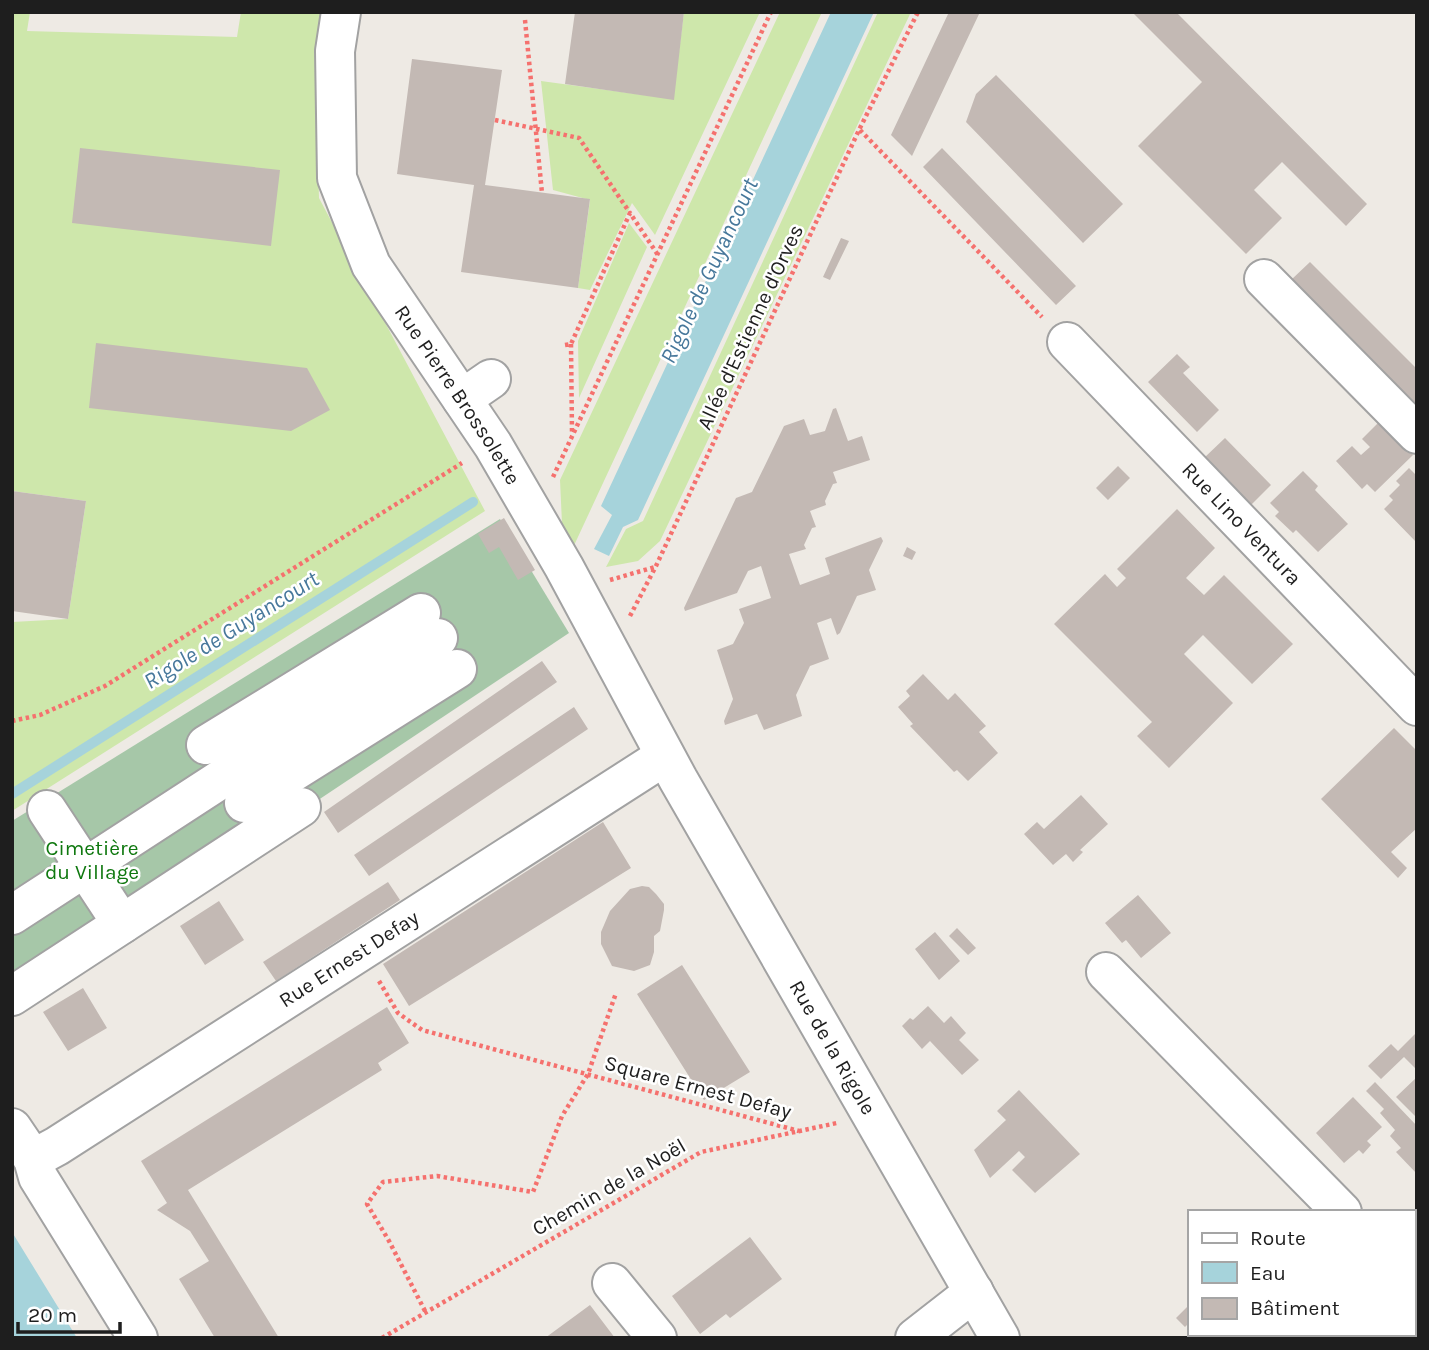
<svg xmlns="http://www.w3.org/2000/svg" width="1429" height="1350" viewBox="0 0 1429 1350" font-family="Karla,sans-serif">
	<rect width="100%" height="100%" fill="#eeeae4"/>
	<!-- grass -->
	<path fill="#cee7ab" d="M12,12H30L27,31L237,37L241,12H321L315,61L319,198L485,511L12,811V622L68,619L86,501L12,491Z
		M684,12H760L655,235L632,203L590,290L578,288L590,200L553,190L541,81L673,99Z
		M780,12H822L564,567L560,480Z
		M878,12H911L660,541L638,561L606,567L626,529L643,521Z
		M629,223L647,247L579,398L578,341Z"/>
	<!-- cemetery -->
	<path fill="#a6c7a8" d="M500,519L569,633L12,1004V821Z"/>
	<!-- water -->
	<path fill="#a6d3db" d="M831,12H874L638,520L623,527L609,556L594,549L612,515L601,506Z
		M12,1232L77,1338H12Z"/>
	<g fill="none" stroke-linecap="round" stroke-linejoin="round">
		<!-- stream -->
		<path stroke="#a6d3db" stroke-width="10" d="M12,794L473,502"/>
	</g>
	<!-- building -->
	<path fill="#c3b9b4" d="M575,12H684L674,100L565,84Z
		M949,12H980L912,156L891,135Z
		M1132,12H1176L1367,204L1346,226L1282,162L1254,190L1282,218L1246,254L1138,146L1202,82Z
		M412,59L502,70L485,185L590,199L578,288L461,272L474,185L397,174Z
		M996,75L1123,204L1083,243L966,122L976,94Z
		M80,148L280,170L271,246L72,223Z
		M942,148L1076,286L1056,305L923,167Z
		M841,238L849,241L830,280L823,277Z
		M1310,262L1417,369V417L1291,280Z
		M96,343L307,368L330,410L291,431L89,408Z
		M1177,354L1190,367L1183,373L1219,410L1197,432L1148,382Z
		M836,408L848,441L862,436L870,460L833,472L837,483L833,484L825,501L826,505L810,511L816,527L812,528L804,545L806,549L789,554L800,585L830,574L825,558L881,537L883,541L869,570L876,590L857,596L840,633L837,635L831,618L817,623L829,659L810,666L796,695L802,716L764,730L757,714L725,725L724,721L733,699L717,650L733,644L744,623L739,609L771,598L761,566L748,571L737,593L685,611L684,608L736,498L752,492L784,426L804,419L810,435L825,431L833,409Z
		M1380,421L1413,455L1375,492L1367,484L1362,489L1336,461L1352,446L1361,455L1370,447L1362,439Z
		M1225,438L1271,485L1250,506L1204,458Z
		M1118,466L1130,478L1108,500L1096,488Z
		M1409,468L1417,476V543L1384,509L1393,500L1389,496L1400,485L1396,481Z
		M1303,471L1318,486L1315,490L1348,524L1318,552L1296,530L1293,533L1275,516L1279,512L1270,503Z
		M12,491L86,501L68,619L12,611Z
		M1177,509L1215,548L1186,578L1204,595L1224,575L1293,644L1252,684L1203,635L1184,654L1233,703L1169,768L1137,736L1152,722L1054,624L1105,574L1117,587L1126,578L1117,569Z
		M504,518L535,570L518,580L499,547L489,553L478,534Z
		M907,547L916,552L912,560L903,556Z
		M542,661L557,682L338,833L324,812Z
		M923,674L948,700L955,693L986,726L979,732L998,753L968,781L957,770L954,772L910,726L913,724L898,707L910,696L906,691Z
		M574,707L588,729L369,876L354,855Z
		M1394,728L1417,751V828L1391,852L1407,868L1398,878L1321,799Z
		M1081,795L1108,824L1080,850L1083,852L1073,862L1066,854L1053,865L1024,834L1037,822L1044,829Z
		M603,822L631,868L409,1006L383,964Z
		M388,882L400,900L276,981L263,962Z
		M642,886L649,887L656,894L664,904V910L660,931L654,936V952L650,965L634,971L612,966L601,944V932L610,911L630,889Z
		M1138,895L1171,933L1141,958L1126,940L1122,943L1105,923Z
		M219,901L244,940L205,965L180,926Z
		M957,928L976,948L968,955L949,936Z
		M935,932L960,961L939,980L915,949Z
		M682,965L750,1072L704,1100L637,994Z
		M83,988L107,1028L68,1051L43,1012Z
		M928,1006L944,1023L951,1016L966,1033L959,1040L979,1060L962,1075L930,1041L922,1049L902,1026L910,1018L913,1020Z
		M387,1007L409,1043L378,1063L382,1070L188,1190L279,1338H215L179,1279L209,1261L190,1231L157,1210L167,1203L141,1161Z
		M1417,1032V1070L1404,1057L1381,1079L1368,1066L1391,1044L1398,1051Z
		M1417,1077V1118L1396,1097Z
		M1375,1082L1417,1126V1174L1396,1152L1401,1148L1390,1136L1395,1130L1380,1113L1384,1109L1366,1091Z
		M1019,1090L1080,1154L1035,1193L1012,1170L1025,1157L1019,1151L990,1178L974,1150L1006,1120L997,1111Z
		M1353,1097L1382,1127L1367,1141L1371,1145L1363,1154L1359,1150L1344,1163L1316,1133Z
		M750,1237L782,1279L730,1318L726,1314L700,1334L672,1296Z
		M590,1305L615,1338H545Z
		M1189,1305V1323L1185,1327L1176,1318Z"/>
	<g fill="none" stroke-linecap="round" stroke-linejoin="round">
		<defs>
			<g id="minor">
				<path id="s1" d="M341,12L335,51L337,178L371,265L493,445L564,567L678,779L1000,1338"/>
				<path d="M1264,279L1417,434"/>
				<path id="s2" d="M1067,342L1417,706"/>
				<path d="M462,399L491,379"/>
				<path d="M206,745L421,613"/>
				<path d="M244,803L457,669"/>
				<path d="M47,810L122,924"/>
				<path d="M12,915L438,638"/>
				<path d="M1106,972L1342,1212"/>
				<path d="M12,996L301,807"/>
				<path d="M12,1128L33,1159L38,1177L138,1338"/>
				<path id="s3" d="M33,1159L57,1146L665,756"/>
				<path d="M1413,1276L1417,1278"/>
				<path d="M612,1283L657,1338"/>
				<path d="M1413,1322L1417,1316"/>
				<path d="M915,1338L974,1292"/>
			</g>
		</defs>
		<!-- minor casing -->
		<use href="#minor" stroke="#a2a2a2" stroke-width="42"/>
		<!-- path -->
		<path stroke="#f5716e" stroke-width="4.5" stroke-dasharray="3.5 3.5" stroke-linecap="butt" d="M525,20L542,193
			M495,120L579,138L630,213
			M860,130L1042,317
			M571,344L572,433
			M565,345L571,344L630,213L658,255
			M553,477L771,12
			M610,580L655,567
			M630,616L656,566L859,130L918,12
			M12,721L40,715L105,686L462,463
			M379,981L398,1013L422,1030L799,1131
			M425,1311L389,1241L367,1204L383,1182L437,1176L533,1192L562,1116L588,1074L616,993
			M382,1338L701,1152L837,1123"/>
		<!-- minor -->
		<use href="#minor" stroke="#fff" stroke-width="38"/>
	</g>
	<g text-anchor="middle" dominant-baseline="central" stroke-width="5" stroke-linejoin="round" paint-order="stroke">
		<!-- street labels -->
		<g font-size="21" fill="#1e1e1e" stroke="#fff">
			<text transform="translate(750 327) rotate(-65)">Allée d'Estienne d'Orves</text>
			<text stroke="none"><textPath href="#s1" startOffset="416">Rue Pierre Brossolette</textPath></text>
			<text stroke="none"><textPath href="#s2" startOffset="252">Rue Lino Ventura</textPath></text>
			<text stroke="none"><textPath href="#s3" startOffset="374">Rue Ernest Defay</textPath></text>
			<text stroke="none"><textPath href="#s1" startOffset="1169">Rue de la Rigole</textPath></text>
			<text transform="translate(698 1087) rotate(15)">Square Ernest Defay</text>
			<text transform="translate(609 1187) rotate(-30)">Chemin de la Noël</text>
		</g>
		<!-- park labels -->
		<g font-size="21" fill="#0f780f" stroke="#fff">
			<text x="92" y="848">Cimetière<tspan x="92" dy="24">du Village</tspan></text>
		</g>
		<!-- water labels -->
		<g font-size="23" font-style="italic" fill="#47789b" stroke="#fff">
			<text transform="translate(709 271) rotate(-65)">Rigole de Guyancourt</text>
			<text transform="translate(231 630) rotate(-32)">Rigole de Guyancourt</text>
		</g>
	</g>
	<!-- border -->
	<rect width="1429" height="1350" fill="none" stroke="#1e1e1e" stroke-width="28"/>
	<!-- legend -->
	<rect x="1188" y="1210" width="228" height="126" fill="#ffffff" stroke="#a5a5a5" stroke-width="2"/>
	<rect x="1202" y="1233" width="35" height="10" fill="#ffffff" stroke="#a5a5a5" stroke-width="2"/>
	<text x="1250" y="1245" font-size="21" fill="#1e1e1e">Route</text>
	<rect x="1202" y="1262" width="35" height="21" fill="#a6d3db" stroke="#a5a5a5" stroke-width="2"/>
	<text x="1250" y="1280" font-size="21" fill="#1e1e1e">Eau</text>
	<rect x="1202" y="1298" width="35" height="21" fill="#c3b9b4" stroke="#a5a5a5" stroke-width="2"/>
	<text x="1250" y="1315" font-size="21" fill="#1e1e1e">Bâtiment</text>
	<!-- scale -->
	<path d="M18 1322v10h102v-10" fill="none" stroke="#1e1e1e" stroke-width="3.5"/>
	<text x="28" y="1322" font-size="21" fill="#1e1e1e" stroke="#ffffff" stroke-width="5" paint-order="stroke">20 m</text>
</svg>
